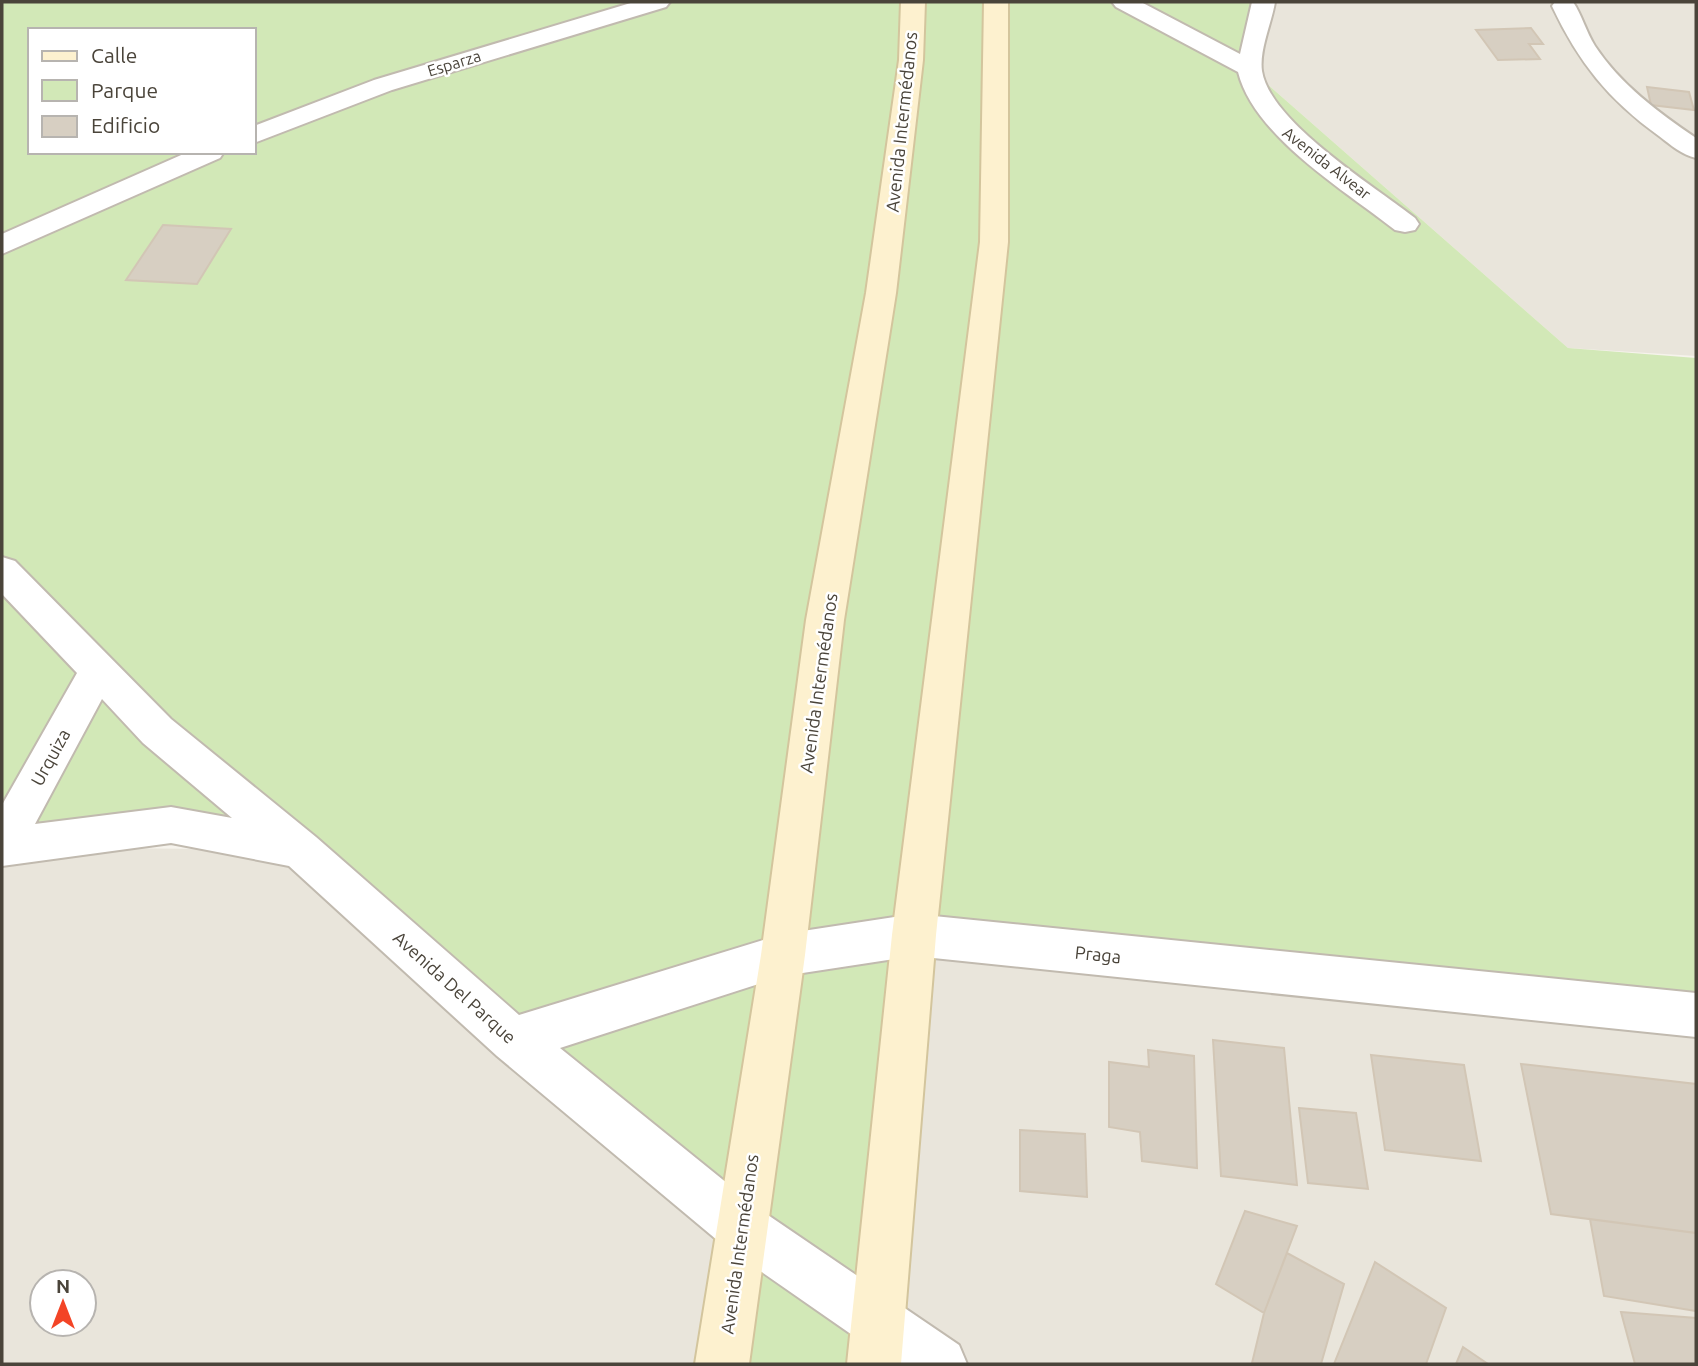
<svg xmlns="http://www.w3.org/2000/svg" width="1698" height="1366" viewBox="0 0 1698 1366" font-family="Ubuntu,sans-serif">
	<rect width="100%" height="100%" fill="#f6f3ec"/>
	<!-- residential -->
	<path fill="#e9e5db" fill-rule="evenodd" d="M1264,2H1696V356L1568,348L1249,68Z
		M2,847L301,850L741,1227L723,1364H2ZM42,1282H84V1324H42Z
		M914,935L1696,1010V1364H875Z"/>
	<!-- green -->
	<path fill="#d2e8b7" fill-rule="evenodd" d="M2,2H653L331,111L668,2H1264L1249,68L1568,348L1696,358V1015L914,935L878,1319L940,1364H728L747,1224L741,1227L301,850L107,832L2,847V255L90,212L2,253ZM30,30H254V152H30Z"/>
	<!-- building -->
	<path fill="#d7cfc2" stroke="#d2c6b5" stroke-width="2" d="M1531,28L1543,44H1529L1540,59L1498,60L1476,30Z
		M1647,87L1689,92L1694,110L1651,105Z
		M163,225L231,229L197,284L126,280Z
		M1213,1040L1284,1048L1297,1185L1221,1176Z
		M1148,1050L1194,1056L1197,1168L1142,1161L1140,1132L1109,1127V1062L1149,1067Z
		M1371,1055L1464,1065L1481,1161L1385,1150Z
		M1521,1064L1696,1084V1233L1551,1214Z
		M1299,1108L1356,1113L1368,1189L1308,1183Z
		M1020,1130L1085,1134L1087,1197L1020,1191Z
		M1245,1211L1297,1226L1264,1313L1216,1284Z
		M1590,1219L1696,1233V1311L1604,1296Z
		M1287,1253L1344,1284L1321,1364L1252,1363L1264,1313Z
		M1375,1262L1446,1308L1426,1364H1334Z
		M1621,1312L1696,1318V1364H1635Z
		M1463,1347L1488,1364H1456Z"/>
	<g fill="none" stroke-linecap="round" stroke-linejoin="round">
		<defs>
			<path id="street" d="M634,2H670L666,7L392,90L254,143V126L374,80Z
				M1112,2H1141L1240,54L1252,2H1275C1272,22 1259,50 1262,71C1270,122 1374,186 1415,218L1419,224L1415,230L1405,232L1395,230C1344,190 1254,136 1238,72L1116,7Z
				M1555,2H1573C1582,15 1586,32 1595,46C1620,84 1659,113 1696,138V158C1682,155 1671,145 1659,136C1608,99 1579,63 1552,6Z
				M188,152H224L220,158L2,254V234Z
				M2,557L15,561L171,719L316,837L519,1015L783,934L914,914L1696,993V1037L914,956L783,976L560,1048L759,1209L959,1345L967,1364H894L723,1245L497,1056L289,866L171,843L2,866V805L77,673L2,594ZM102,699L143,743L232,818L171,807L35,824Z"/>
			<path id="secondary" d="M901,2H925L923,60L896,293L844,620L805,955L749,1364H695L761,955L806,620L866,293L899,60Z
				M984,2H1008V242L936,935L901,1364H847L892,935L980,242Z"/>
		</defs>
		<!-- street casing -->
		<use href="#street" stroke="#c1baaf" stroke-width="4"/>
		<!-- secondary casing -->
		<use href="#secondary" stroke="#d3c59d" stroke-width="4"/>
		<!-- street -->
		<use href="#street" fill="#fff" fill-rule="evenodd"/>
		<!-- secondary -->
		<use href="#secondary" fill="#fdf1cf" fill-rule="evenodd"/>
	</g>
	<g text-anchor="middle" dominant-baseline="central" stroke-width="5" stroke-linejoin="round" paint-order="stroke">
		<!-- far-street labels -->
		<g font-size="16" fill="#4a443a" stroke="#fff">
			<text transform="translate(454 63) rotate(-17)">Esparza</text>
			<text transform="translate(1327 163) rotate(38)">Avenida Alvear</text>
		</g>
		<!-- street labels -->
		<g font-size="18" fill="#4a443a" stroke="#fff">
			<text transform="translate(901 122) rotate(-84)">Avenida Intermédanos</text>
			<text transform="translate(818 683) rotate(-82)">Avenida Intermédanos</text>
			<text transform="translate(50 757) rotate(-61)">Urquiza</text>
			<text transform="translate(1098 954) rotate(6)">Praga</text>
			<text transform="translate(455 987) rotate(42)">Avenida Del Parque</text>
			<text transform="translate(739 1244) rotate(-82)">Avenida Intermédanos</text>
		</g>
	</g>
	<!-- border -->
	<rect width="1698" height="1366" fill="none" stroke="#4a443a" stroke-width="7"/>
	<!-- legend -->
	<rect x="28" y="28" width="228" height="126" fill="#ffffff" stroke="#b7b4b0" stroke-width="2"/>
	<rect x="42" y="51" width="35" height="10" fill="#fdf1cf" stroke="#b7b4b0" stroke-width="2"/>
	<text x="91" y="63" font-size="21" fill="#4a443a">Calle</text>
	<rect x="42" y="80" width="35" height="21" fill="#d2e8b7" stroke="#b7b4b0" stroke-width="2"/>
	<text x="91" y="98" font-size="21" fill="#4a443a">Parque</text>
	<rect x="42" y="116" width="35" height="21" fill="#d7cfc2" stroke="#b7b4b0" stroke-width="2"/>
	<text x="91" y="133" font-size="21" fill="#4a443a">Edificio</text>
	<!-- north arrow -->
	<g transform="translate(63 1303)"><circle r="33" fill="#ffffff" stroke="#b7b4b0" stroke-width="2"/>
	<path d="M0-5L12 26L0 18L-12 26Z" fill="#f34426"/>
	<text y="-10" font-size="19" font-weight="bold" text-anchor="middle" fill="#4a443a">N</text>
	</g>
</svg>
